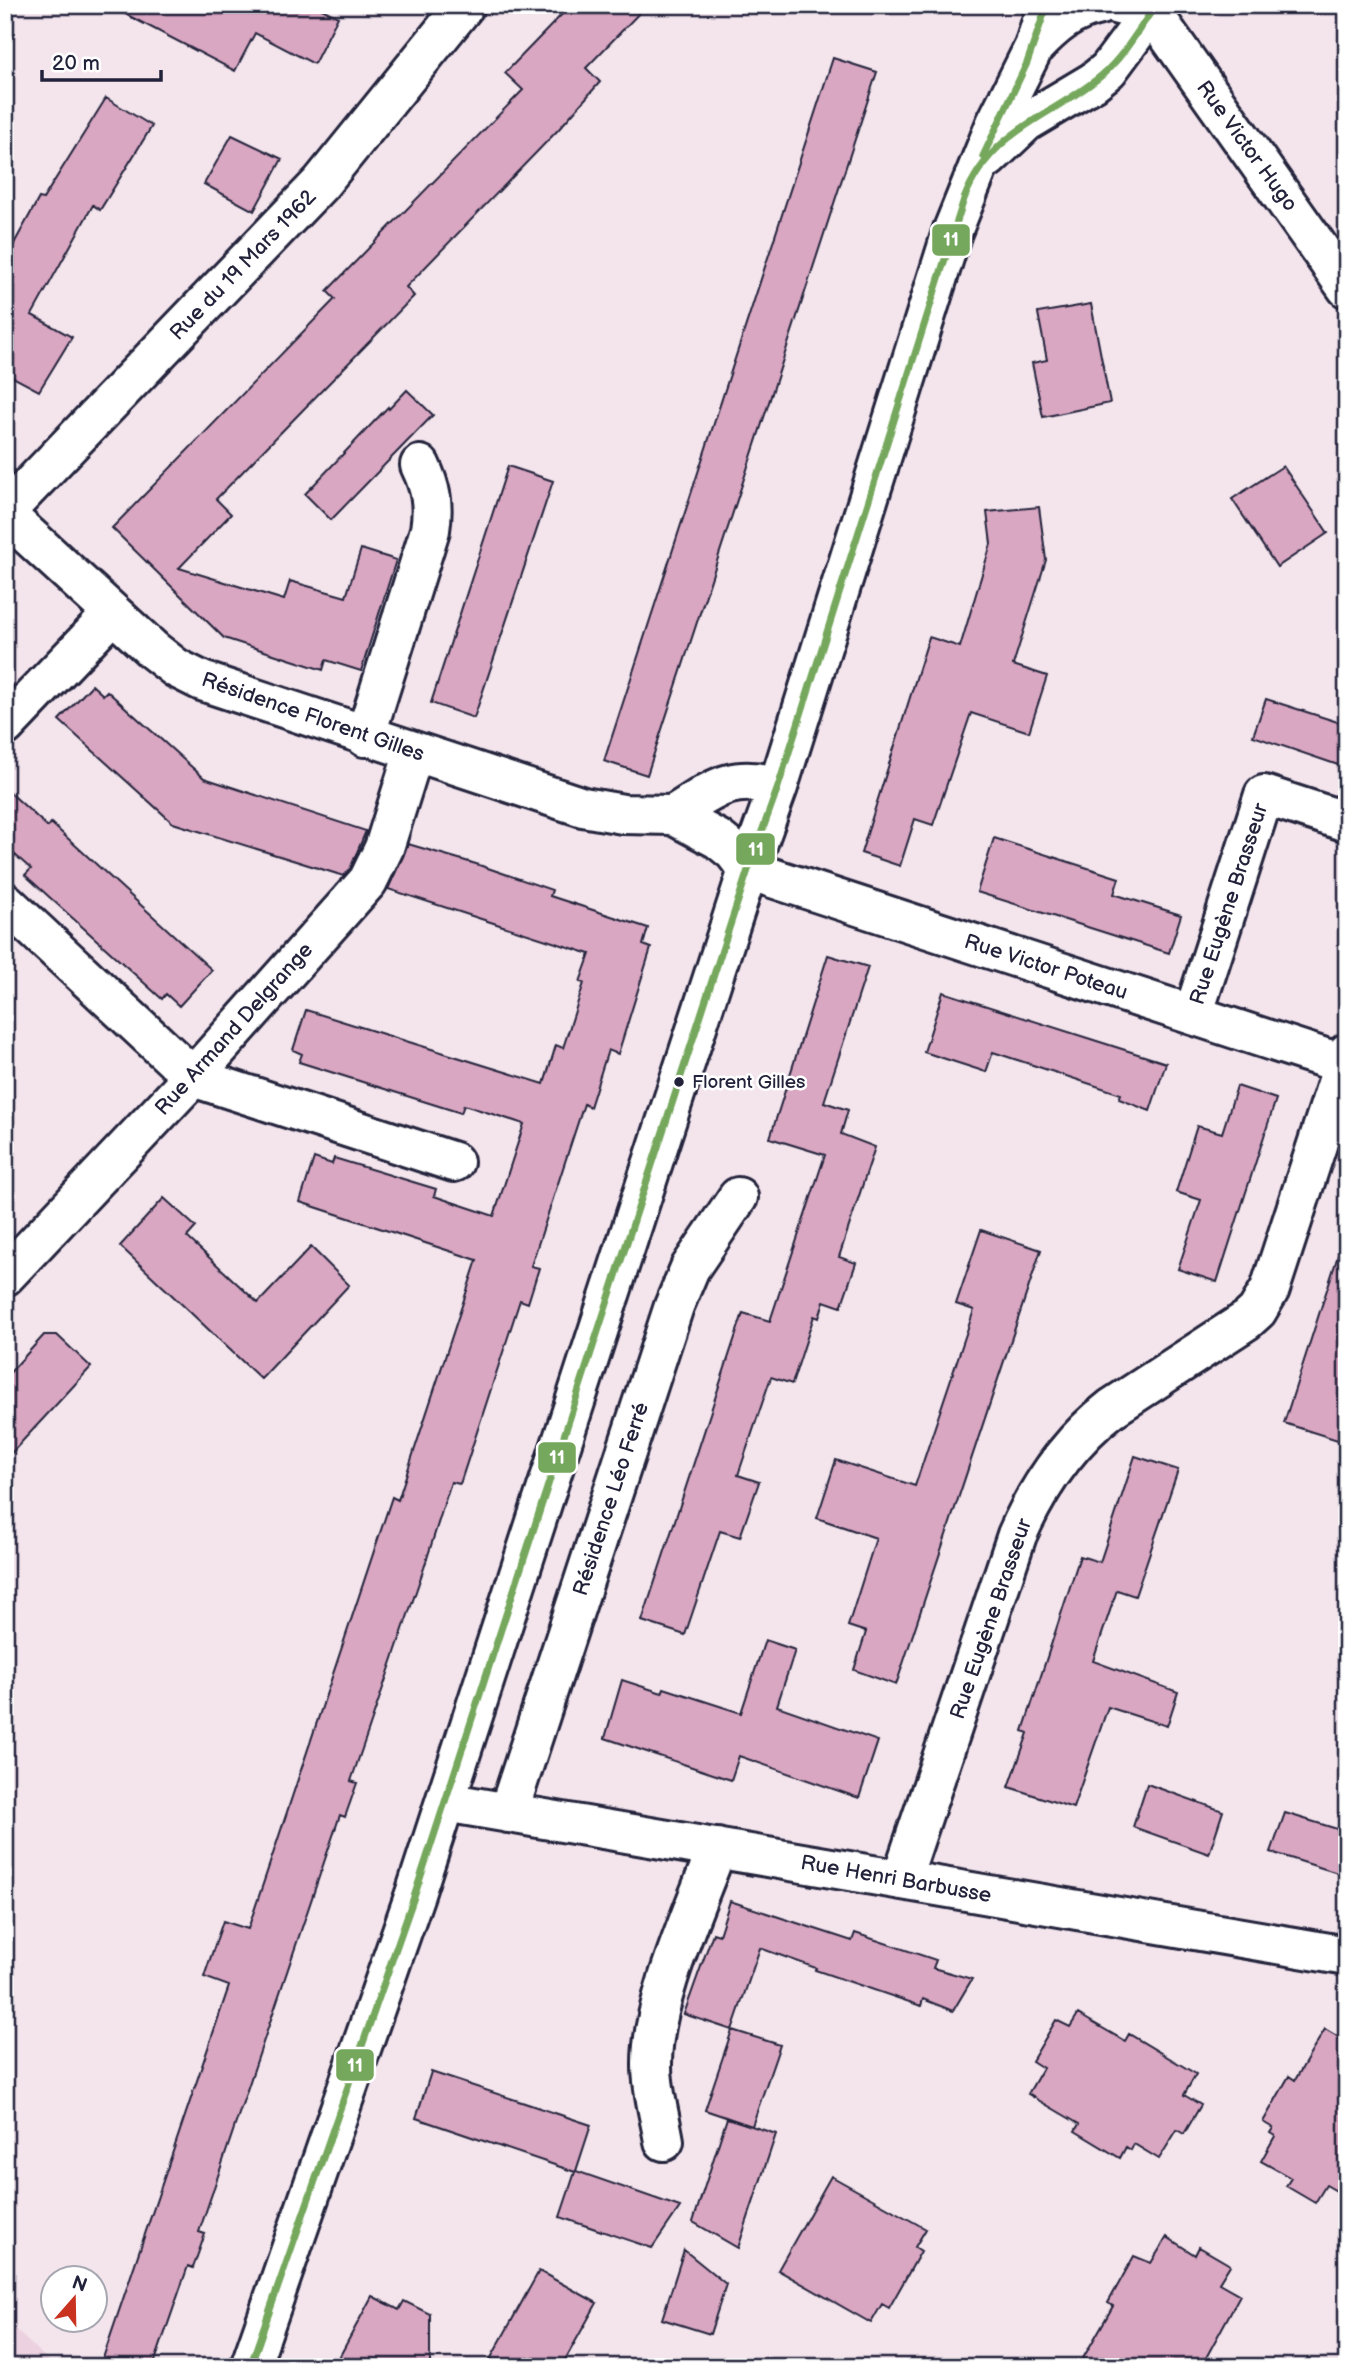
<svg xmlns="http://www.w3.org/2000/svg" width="1352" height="2372" viewBox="0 0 1352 2372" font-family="'Balsamiq Sans',sans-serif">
	<rect width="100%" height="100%" fill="#f4e5ed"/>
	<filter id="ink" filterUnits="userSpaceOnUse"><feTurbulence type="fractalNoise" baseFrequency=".0143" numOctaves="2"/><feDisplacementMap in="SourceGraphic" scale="14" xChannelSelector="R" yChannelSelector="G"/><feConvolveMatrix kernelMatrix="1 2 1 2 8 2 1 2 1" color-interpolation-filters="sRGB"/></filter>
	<g filter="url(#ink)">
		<!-- built -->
		<path fill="#ecd2e0" d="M5,2320L56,2367H5Z"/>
		<!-- building -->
		<path fill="#daa7c2" stroke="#22223b" stroke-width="2" d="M108,5H314L338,17L314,64L255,33L235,71Z
			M571,5H647L586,68L600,82L558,130L406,287L414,296L216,499L231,514L179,568L284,600L290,581L346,597L361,549L396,560L361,671L326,660L323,670L224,638L112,528L335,299L327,291L523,90L505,73Z
			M833,58L877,72L647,775L604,761Z
			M106,98L152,126L100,210L93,205L32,315L72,337L39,391L5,373V260L39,198L43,199Z
			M232,135L282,159L254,211L204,184Z
			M1091,304L1110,403L1043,417L1032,363L1047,360L1038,313Z
			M407,390L433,415L331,520L305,494L388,407L389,409Z
			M508,466L553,481L474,718L431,703Z
			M1283,466L1328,533L1277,567L1232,499Z
			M1039,507L1046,560L1013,665L1047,676L1029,732L971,713L933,825L915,819L900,866L861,853L929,637L960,647L991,544L987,512Z
			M92,685L103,695L107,691L204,778L366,831L350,869L344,876L173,823L59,720Z
			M1266,699L1347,725V768L1253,736Z
			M5,788L48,827L51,823L212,970L179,1006L166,994L162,999L25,875L31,869L5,846Z
			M994,838L1119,878L1114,894L1181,915L1169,953L977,892Z
			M408,844L476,864L552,890L550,896L648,928L643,945L651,948L618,1054L608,1050L590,1107L584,1104L531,1266L539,1268L528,1303L520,1300L460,1484L451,1482L424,1568L351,1781L357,1783L345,1817L340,1815L199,2232L205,2234L193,2268L188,2266L153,2367H100L229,1986L204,1977L223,1921L248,1929L392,1497L398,1500L477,1260L300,1202L314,1158L332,1164L334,1158L436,1189L434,1196L494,1216L524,1124L464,1105L461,1113L299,1062L302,1054L293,1050L306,1010L544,1084L556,1045L563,1048L584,983L580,982L590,954L388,889Z
			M828,955L868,967L824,1102L848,1110L841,1134L875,1147L839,1257L856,1263L841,1307L824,1301L819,1318L814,1316L792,1384L771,1377L738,1475L759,1482L740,1537L720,1531L685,1635L642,1621L743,1313L770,1321L825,1155L770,1138Z
			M943,992L1166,1063L1150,1111L1119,1099L1121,1094L993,1052L986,1072L924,1052Z
			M1237,1086L1276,1099L1217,1282L1178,1269L1201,1200L1176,1192L1197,1126L1222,1133Z
			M164,1198L196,1227L187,1237L258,1303L311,1247L349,1285L261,1379L120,1246Z
			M981,1230L1041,1250L896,1685L854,1670L866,1632L848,1626L876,1538L817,1518L836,1460L915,1486L974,1310L956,1304Z
			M1340,1249L1347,1250V1443L1284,1423Z
			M44,1335H57L91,1367L5,1460V1378Z
			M1135,1456L1178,1470L1135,1596L1117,1590L1093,1661L1178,1692L1167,1726L1108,1707L1073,1808L1009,1787L1028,1733L1023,1731L1080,1556L1100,1562Z
			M765,1640L795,1650L777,1706L878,1741L859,1798L739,1756L731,1780L605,1738L622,1680L662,1693L664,1688L741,1713Z
			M1147,1784L1223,1811L1209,1854L1133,1827Z
			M1285,1813L1347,1832V1876L1271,1852Z
			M730,1901L852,1941L855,1933L936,1960L933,1968L972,1979L953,2011L923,1999L921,2006L815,1970L816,1968L760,1948L732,2030L780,2045L752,2126L705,2110L732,2030L684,2014L713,1933L719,1935Z
			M1078,2014L1125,2041L1129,2034L1196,2074L1184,2095L1201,2105L1184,2134L1177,2130L1159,2159L1134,2144L1131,2150L1126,2147L1120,2158L1075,2131L1079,2124L1028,2094L1043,2068L1032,2061L1056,2020L1070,2027Z
			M1325,2029L1347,2042V2197L1326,2185L1315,2203L1286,2186L1291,2178L1261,2161L1275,2136L1270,2133L1273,2128L1263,2122L1289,2076L1295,2080Z
			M431,2072L591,2125L576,2171L680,2207L652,2248L560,2217L575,2172L416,2118Z
			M727,2118L776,2134L738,2248L693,2222Z
			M831,2176L926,2229L915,2247L921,2251L889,2308L882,2304L871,2323L778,2270Z
			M1167,2237L1195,2255L1199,2247L1230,2265L1219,2283L1240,2295L1201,2367H1078L1113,2306L1108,2303L1134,2256L1151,2263Z
			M684,2250L726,2284L710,2334L662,2319Z
			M539,2271L597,2303L561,2367H486Z
			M372,2296L399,2310L404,2301L430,2314V2367H334Z"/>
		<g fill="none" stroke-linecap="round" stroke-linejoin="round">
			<defs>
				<path id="street" d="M1034,47C1054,26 1071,11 1100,5
					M988,158L1026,122L1093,82L1108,70L1151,12L1118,5
					M5,512L321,183L465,5
					M5,514L153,650L176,668L202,681L583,807L623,814L673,815L718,839L734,852L748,870L1343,1064
					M5,726L112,614
					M365,737L430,530C434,505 431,488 420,465
					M673,815C712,791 730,772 778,787
					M5,902L193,1077L454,1162
					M1193,1015L1264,795L1347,822
					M5,1276L193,1077L368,881L384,848L414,752
					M445,1802L1347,1956
					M508,1813L674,1306L690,1268L738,1197
					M901,1880L1017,1535C1039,1485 1068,1442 1112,1408L1247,1320L1257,1311L1270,1289L1347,1053
					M664,2141C660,2117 652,2090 652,2066C651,2002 694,1910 717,1848
					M250,2367L415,1894L748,870L778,787L952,232L996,123L1034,47L1047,5"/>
				<path id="secondary" d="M1147,5L1347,288"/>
			</defs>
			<!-- street casing -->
			<use href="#street" stroke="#22223b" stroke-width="44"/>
			<!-- secondary casing -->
			<use href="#secondary" stroke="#22223b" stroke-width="44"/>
			<!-- street -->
			<use href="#street" stroke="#fff" stroke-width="38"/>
			<!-- secondary -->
			<use href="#secondary" stroke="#fff" stroke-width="38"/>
			<defs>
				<path id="bus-1" d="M983,156L1027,63L1047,5
					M250,2367L415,1894L748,870L778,787L964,199C992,128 1049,119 1101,76C1122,58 1136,34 1151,12L1147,5"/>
			</defs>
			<!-- bus-1 casing -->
			<use href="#bus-1" stroke="#fff" stroke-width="12"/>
			<!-- bus-1 -->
			<use href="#bus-1" stroke="#75a75c" stroke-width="7"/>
		</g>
	</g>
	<!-- markers -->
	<circle fill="#22223b" stroke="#fff" stroke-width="2.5" cx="679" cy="1082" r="6"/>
	<g text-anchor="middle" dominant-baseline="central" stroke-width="5" stroke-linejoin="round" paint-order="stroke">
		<!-- bus labels -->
		<g font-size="19" fill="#22223b" stroke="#fff" text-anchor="start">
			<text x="692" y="1082">Florent Gilles</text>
		</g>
		<!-- street labels -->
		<g font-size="21" fill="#22223b" stroke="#fff">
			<text transform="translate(1247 146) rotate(54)">Rue Victor Hugo</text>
			<text transform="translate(243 265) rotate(-46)">Rue du 19 Mars 1962</text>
			<text transform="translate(313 717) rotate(19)">Résidence Florent Gilles</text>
			<text transform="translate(1229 904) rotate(-72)">Rue Eugène Brasseur</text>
			<text transform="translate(1046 967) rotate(18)">Rue Victor Poteau</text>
			<text transform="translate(234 1029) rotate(-48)">Rue Armand Delgrange</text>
			<text transform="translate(611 1499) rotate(-72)">Résidence Léo Ferré</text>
			<text transform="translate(991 1619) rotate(-71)">Rue Eugène Brasseur</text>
			<text transform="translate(896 1879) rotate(10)">Rue Henri Barbusse</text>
		</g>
	</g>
	<g stroke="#fff" stroke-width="2.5">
		<rect x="931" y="223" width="40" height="34" rx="7" fill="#75a75c"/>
		<rect x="735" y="832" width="41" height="34" rx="7" fill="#75a75c"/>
		<rect x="537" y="1441" width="40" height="33" rx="7" fill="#75a75c"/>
		<rect x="335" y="2048" width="40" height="34" rx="7" fill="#75a75c"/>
	</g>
	<g font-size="19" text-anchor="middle" font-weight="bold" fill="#fff">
		<text x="951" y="246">11</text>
		<text x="756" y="856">11</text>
		<text x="557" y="1464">11</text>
		<text x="355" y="2072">11</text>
	</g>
	<!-- margin -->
	<rect width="1352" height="2372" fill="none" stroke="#fff" stroke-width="28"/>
	<rect x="14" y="14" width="1324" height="2344" fill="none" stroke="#22223b" stroke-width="2.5" filter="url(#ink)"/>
	<!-- north arrow -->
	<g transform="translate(74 2299) rotate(20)"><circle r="33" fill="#ffffff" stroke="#a7a7b1" stroke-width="2"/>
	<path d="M0-5L12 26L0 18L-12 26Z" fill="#c8321e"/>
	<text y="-10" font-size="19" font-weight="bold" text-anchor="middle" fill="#22223b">N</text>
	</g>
	<!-- scale -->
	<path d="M42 70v10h119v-10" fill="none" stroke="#22223b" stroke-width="3.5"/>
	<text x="52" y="70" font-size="21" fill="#22223b" stroke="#ffffff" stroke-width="5" paint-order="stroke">20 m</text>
</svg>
